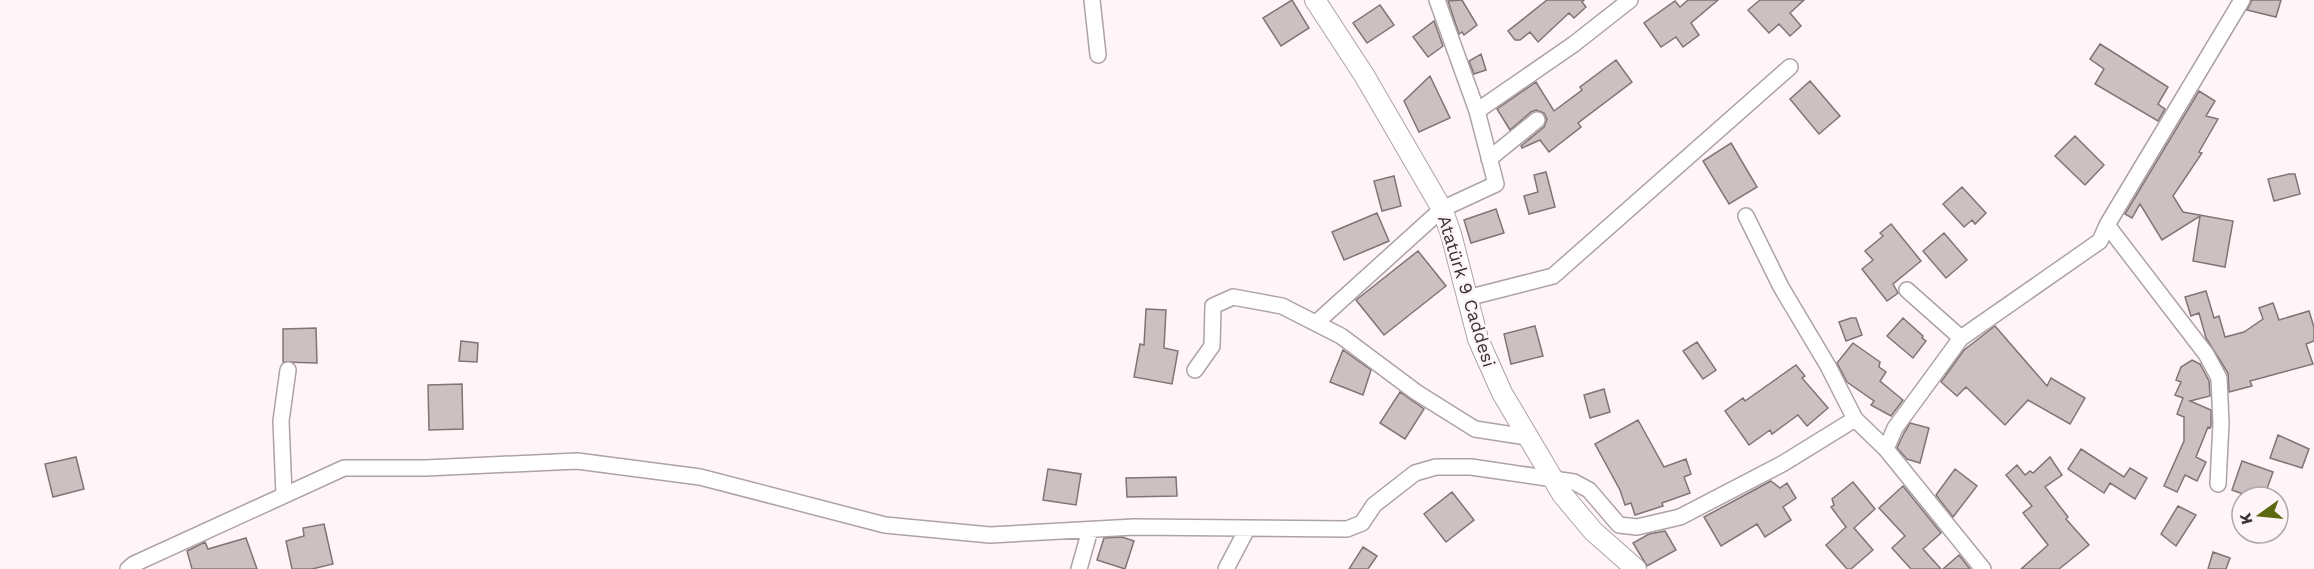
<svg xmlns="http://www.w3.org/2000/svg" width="2314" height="569" viewBox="0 0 2314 569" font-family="'Work Sans',sans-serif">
	<rect width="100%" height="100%" fill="#fff5f9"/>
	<!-- building -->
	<path fill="#cdc0c0" stroke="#817475" stroke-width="1.5" d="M1292,0L1309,28L1281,46L1263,18Z
		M1462,0L1477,25L1464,35L1462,32L1459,34L1448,1Z
		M1547,0H1584L1582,2L1586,7L1574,18L1569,13L1538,42L1530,32L1520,40H1515L1508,31Z
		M1688,0H1718L1691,23L1699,35L1683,47L1676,37L1661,47L1644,23L1675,1L1680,7Z
		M1760,0H1804L1790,13L1801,26L1790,36L1779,24L1769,33L1748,10Z
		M2252,0H2281L2276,17L2247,10Z
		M1380,5L1394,25L1367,43L1353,23Z
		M1434,21L1443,46L1428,57L1413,37Z
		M2100,44L2168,87L2158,104L2165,109L2158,121L2095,84L2104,69L2090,59Z
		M1481,54L1486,70L1474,74L1469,61Z
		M1616,60L1632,82L1578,123L1581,127L1549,152L1540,140L1522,148L1521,146L1544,127L1547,119L1544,113L1536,110L1531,112L1510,130L1497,109L1536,82L1554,111L1582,90L1580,87Z
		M1430,76L1450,118L1419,132L1404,101Z
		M1810,81L1840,116L1819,134L1790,99Z
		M2199,91L2215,101L2206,116L2218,119L2199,152L2202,153L2173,196L2183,212L2233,221L2225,267L2193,261L2200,216L2162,240L2140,204L2132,218L2125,214Z
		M2075,136L2104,165L2085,185L2055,156Z
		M1731,143L1757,187L1729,204L1703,161Z
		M1546,172L1555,207L1529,214L1524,196L1538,192L1534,175Z
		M2289,174H2295L2300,194L2274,201L2268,179Z
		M1394,176L1401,206L1382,211L1374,181Z
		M1962,187L1986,213L1975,224L1972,220L1964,227L1943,204Z
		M1496,209L1504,233L1471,243L1464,220Z
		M1377,213L1389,241L1344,260L1332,232Z
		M1891,224L1921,261L1893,284L1898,293L1887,301L1862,269L1873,260L1865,251L1883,236L1880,233Z
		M1944,233L1967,260L1946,278L1923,251Z
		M1418,251L1446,286L1384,335L1356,300Z
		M2206,291L2214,318L2219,316L2225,337L2244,332L2263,319L2259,308L2273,303L2279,320L2309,311L2314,327V341L2306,344L2313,364L2250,381L2252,386L2229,392L2228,373L2206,338L2199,313L2191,316L2185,297Z
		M1146,309L1166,310L1164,348L1178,351L1172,384L1134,377L1140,344L1144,345Z
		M1851,318H1856L1862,335L1846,341L1839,322Z
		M1903,318L1923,336L1922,338L1926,341L1913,358L1887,336Z
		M1535,326L1543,356L1511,364L1504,334Z
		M1995,326L2047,386L2051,378L2085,398L2070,424L2028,400L2005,425L1966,387L1957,396L1941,382L1964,350Z
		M316,328L317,363L283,362V329Z
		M461,341L478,343L477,362L459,361Z
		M1697,342L1716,370L1703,379L1683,351Z
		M1853,343L1880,362L1879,367L1886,372L1880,381L1903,400L1891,416L1871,405L1874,401L1847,382L1837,363Z
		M1343,350L1371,370L1363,395L1330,382Z
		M2192,360L2200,364L2209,381L2210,396L2190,401L2211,410V426L2210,428L2208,427L2196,457L2206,462L2197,481L2185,475L2177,492L2164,486L2184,441V417L2177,414L2183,398L2175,395L2181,382L2176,380L2181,367Z
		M1796,365L1805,376L1802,378L1828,408L1807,426L1798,415L1772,434L1770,430L1749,445L1725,411L1743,398L1745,401Z
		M462,384L463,429L429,430L428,385Z
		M1604,389L1610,412L1590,418L1584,395Z
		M1400,392L1424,409L1405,439L1380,423Z
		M1638,420L1664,467L1686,459L1691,474L1684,477L1690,493L1662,503L1663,506L1635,515L1631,503L1625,505L1620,490L1595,444Z
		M1910,423L1929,428L1920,463L1907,459L1897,448L1904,433Z
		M2278,435L2309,449L2302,468L2270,458Z
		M2081,449L2124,477L2130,468L2147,478L2135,499L2110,483L2104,493L2068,469Z
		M76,457L84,489L53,497L45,464Z
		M2050,457L2062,475L2045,487L2068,517L2066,519L2089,545L2059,569H2021L2048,545L2023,513L2032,506L2006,475L2017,465L2025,475L2030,471L2033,473Z
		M2242,461L2273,472L2264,497H2251L2232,490Z
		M1048,469L1081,474L1076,505L1043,500Z
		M1955,469L1977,486L1953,517L1936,495Z
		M1176,477L1177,496L1127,497L1126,478Z
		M1771,481L1780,488L1787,483L1796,498L1783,507L1791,520L1765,537L1757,524L1721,546L1704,517Z
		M1853,482L1875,509L1854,528L1873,550L1851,569H1847L1826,545L1846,527L1831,507L1834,505L1832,499Z
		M1903,486L1941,533L1923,549L1941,569H1911L1892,548L1905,536L1879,508Z
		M1452,492L1474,520L1446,542L1424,514Z
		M2178,506L2196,515L2176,546L2161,534Z
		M324,524L333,564L312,569H292L286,541L304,536L303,528Z
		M1665,531L1676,550L1647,566L1633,543L1649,534Z
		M1122,537L1134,541L1125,569L1097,560L1104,538Z
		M246,538L257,569H192L187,551L205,542L208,549Z
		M1363,547L1377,556L1368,569H1349Z
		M2213,552L2230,558L2226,569H2208Z
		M1959,555L1970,569H1943Z"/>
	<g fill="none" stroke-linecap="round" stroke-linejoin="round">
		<defs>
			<path id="minor" d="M1092,0L1098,55
				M1477,111L1574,44L1630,0
				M1489,159L1537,120
				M1746,216L1781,287L1828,366L1855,419
				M2107,225L2206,354L2219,378L2221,423L2218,484
				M1907,290L1961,338
				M1467,298L1553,276L1790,67
				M1316,323L1442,209L1496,184L1477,111L1437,0
				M1195,370L1212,346L1213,306L1233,297L1282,306L1341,336L1416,392L1475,429L1527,437
				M1886,449L1895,428L1961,338L2100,241L2107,225L2242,0
				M284,495L281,421L288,370
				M128,569L134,564L344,468H426L577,461L700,477L885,525L990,535L1134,527L1347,529L1362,523L1374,505L1415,473L1436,467H1471L1574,482L1589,490L1619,525L1637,527L1680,517L1782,464L1855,419L1886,449L1983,569
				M1079,569L1090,530
				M1226,569L1247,529"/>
			<path id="tertiary" d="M1315,0L1364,75L1442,209L1451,234L1478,339L1502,393L1562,494L1593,531L1636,569"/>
		</defs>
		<!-- minor casing -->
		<use href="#minor" stroke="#ada2a7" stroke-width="18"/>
		<!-- tertiary casing -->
		<use href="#tertiary" stroke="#ada2a7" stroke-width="22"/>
		<!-- minor -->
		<use href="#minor" stroke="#fff" stroke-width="15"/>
		<!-- tertiary -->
		<use href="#tertiary" stroke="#fff" stroke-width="20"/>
	</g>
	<g text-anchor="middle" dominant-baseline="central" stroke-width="5" stroke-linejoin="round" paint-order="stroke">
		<!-- street labels -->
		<g font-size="18" fill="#373234" stroke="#fff5f9">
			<text transform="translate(1467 291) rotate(73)">Atatürk 9 Caddesi</text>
		</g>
	</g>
	<!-- north arrow -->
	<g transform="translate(2260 515) rotate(255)"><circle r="28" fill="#fff5f9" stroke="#afa7aa" stroke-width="1.5"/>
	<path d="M0-4.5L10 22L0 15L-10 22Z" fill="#5c680f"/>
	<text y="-9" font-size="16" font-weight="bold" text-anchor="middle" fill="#373234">K</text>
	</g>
</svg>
